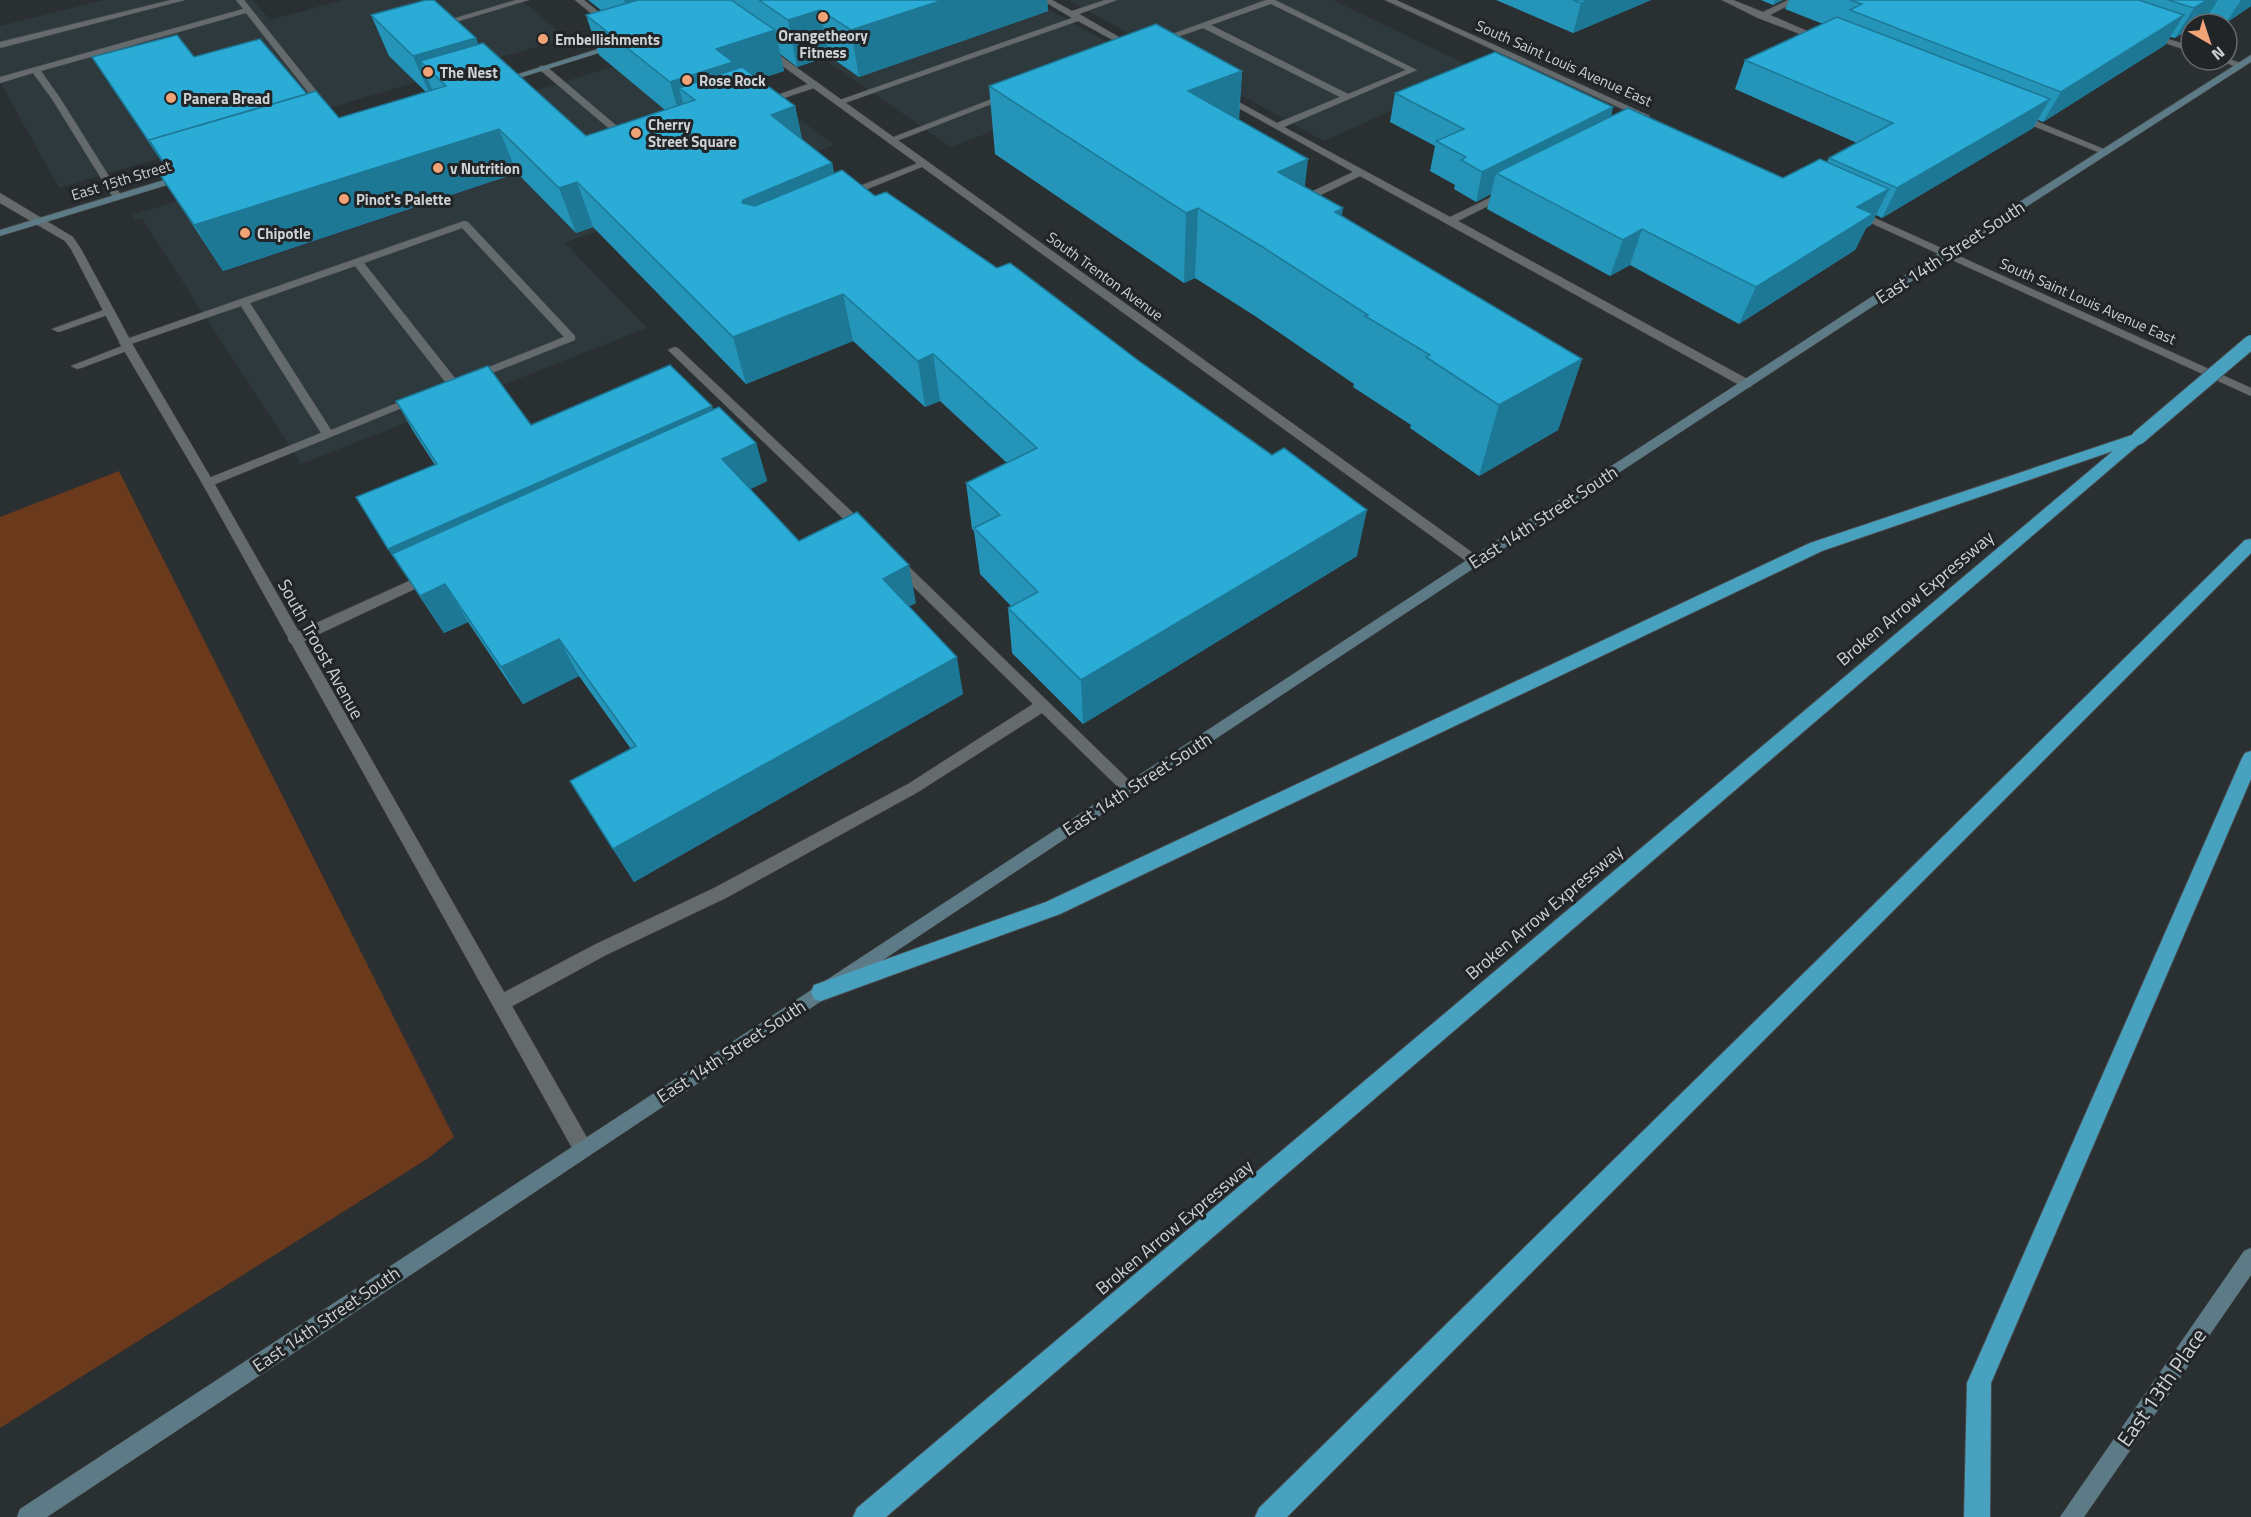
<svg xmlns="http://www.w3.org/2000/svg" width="2251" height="1517" viewBox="0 0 2251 1517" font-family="'Titillium Web',sans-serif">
	<rect width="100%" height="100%" fill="#2a2f31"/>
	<!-- built -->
	<path fill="#2d393d" d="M104,0H253L270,20L343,0H521L566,38L59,188L0,82V26Z
		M1032,0L1155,69L951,147L772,23Z
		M1068,0H1333L1480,71L1324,141Z
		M696,41L834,145L565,243L647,328L301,464L142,219H134L132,215Z"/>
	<!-- green -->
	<path fill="#6b391b" d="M119,471L454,1137L427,1159L0,1428V517Z"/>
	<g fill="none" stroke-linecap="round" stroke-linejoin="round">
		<defs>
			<path id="lane" d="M171,0H185L0,48V42Z
				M236,0H244L330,108L322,110L246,13L41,71L60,98L122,197L120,199H114L52,99L33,73L0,83V77L243,9Z
				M516,0H529L439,27L432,25Z
				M1042,0H1052L1072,11L1105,0H1117L1079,14L1138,48L1131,50L1078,21L842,104L834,102L1072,18Z
				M1266,0H1275L1417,70L1284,127L1450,217L1504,191H1510V195L1458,221L1751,381V387H1743L1360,176L1302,204H1294V200L1353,172L1219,97L1226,95L1277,123L1340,97L1203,28L1160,43L1153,41ZM1271,4L1406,70L1348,94L1211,25Z
				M1722,0H1733L1763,12L1788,0H1798L1770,15L1828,40L1821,42L1758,18Z
				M540,66H546L631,138V142H625L540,70Z
				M814,82L818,85L817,87L766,104L758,102Z
				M1005,94L1012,96L894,142L886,140Z
				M2013,114H2019L2111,152L2103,154L2013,118Z
				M921,162L929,164L855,194V200L847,198V191Z
				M464,221L468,222L575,336V340L477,379H469V375L564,337L462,228L364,263L458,382V388H450L355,266L250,303L331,430L414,396H422L424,399L208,487L202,483L204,480L321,433L241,306L131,344L134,347L132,349L81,368L77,369L71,366L122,346L119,343L121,341Z
				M109,308L113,309V313L62,331L58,332L52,329Z
				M674,347L678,348L868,527L869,530L868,533H858L670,352L668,350Z
				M897,558L902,560L1134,785L1137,789L1134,793L1129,795L1124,793L1042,713L918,792L726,898L606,955L507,1009L501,1011L495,1009L492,1003L495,997L594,945L714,888L908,784L1033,704L892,566L890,563L892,560Z
				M429,572L436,577L434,580L300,643H290L288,639L290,635Z"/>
			<path id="street" d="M575,0H584L615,25L608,27Z
				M1385,0H1396L1650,116L1642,118Z
				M2145,32L2191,46V52L2145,36Z
				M762,47H768L1480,558L1482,561L1480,564H1470L762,51Z
				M2227,58L2243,64L2244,66L2240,69L2220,60Z
				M0,193L73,237L81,249L134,347L214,483L590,1143L592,1149L590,1155L583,1158L576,1155L202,483L122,347L71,249L65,241L0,203Z
				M1855,209L2251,388V396L1851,214V210Z"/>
			<path id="secondary" d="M614,44L621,46L503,83L496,81Z
				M2251,55V62C1510,537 780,1030 47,1517H17L20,1509L1470,558L1942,251Z
				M184,174L189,177L187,179L0,236V230Z
				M2251,1248V1275L2084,1517H2060L2244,1251Z"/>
			<path id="highway" d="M2138,433L2145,438L2143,441L886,1517H853L857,1508L2113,451L1822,551L1060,914L821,1001L814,999L811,992L814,985L1046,902L1810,543Z
				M2251,539V553L1287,1517H1255L1259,1508L2245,540Z
				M2251,751V779L1991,1383L1990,1517H1964L1967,1383L2242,758L2245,753Z"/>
		</defs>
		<!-- lane casing -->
		<use href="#lane" stroke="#484b4d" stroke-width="1"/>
		<!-- street casing -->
		<use href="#street" stroke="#484b4d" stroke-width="1"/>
		<!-- secondary casing -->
		<use href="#secondary" stroke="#484b4d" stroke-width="1"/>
		<!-- highway casing -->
		<use href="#highway" stroke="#484b4d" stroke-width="2"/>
		<!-- lane -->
		<use href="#lane" fill="#656b6d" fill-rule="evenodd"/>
		<!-- street -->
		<use href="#street" fill="#656b6d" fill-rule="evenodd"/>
		<!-- secondary -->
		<use href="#secondary" fill="#5d7b86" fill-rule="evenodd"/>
		<!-- highway -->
		<use href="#highway" fill="#49a1c0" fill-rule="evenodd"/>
		<defs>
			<path id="highway-bridge" d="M2138,438L2251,342"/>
		</defs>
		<!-- highway-bridge casing -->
		<use href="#highway-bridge" stroke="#484b4d" stroke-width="16" stroke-linecap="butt"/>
		<!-- highway-bridge -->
		<use href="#highway-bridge" stroke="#49a1c0" stroke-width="14"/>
	</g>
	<!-- wall -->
	<path fill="#2494b8" d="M588,0H1047L1048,11L859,77L829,56L797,67L780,54L784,71L759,79L795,106L802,139L832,163L834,173L875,196L1357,556L1083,724L1012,653L1008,608L1011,606L980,574L974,531L972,529L966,483L1007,463L940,401L925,407L853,341L746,384L593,227L576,233L517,173L223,271L158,172L167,169L92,57H194L307,94L339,118L426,92L389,56L371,15L479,44L586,136L665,110L599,55L586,15L602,11Z
		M1496,0H1651L1573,33Z
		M1761,0H1783L1773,5Z
		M1789,0H2251V6L2226,23L2207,17L2175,38L2170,37L2165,45L2043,122L2038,120L2033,128L1882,218L1876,215L1871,225L1866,228L1855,250L1739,324L1630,265L1610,276L1487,209L1491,194L1476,202L1454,189L1455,185L1430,171L1435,146L1390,122L1395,93L1613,107L1611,116L1783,178L1827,162L1829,158L1857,143L1735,89L1745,60L1823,24L1785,9Z
		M1242,71L1239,120L1305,187L1342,216L1582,359L1558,430L1479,476L1410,428L1411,425L1353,387L1354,384L1255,316L1195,278L1184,283L995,154L989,86Z
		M396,401L531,425L713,410L756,443L767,481L750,489L799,541L916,603L909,606L963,694L634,882L570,781L631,749L579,676L523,704L468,622L444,633L388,549L435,465L413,431Z"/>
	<!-- shaded-wall -->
	<path fill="#1d7896" d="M624,0H723L634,36Z
		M943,0H1047L1048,11L859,77L851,30Z
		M1589,0H1651L1573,33L1581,3Z
		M1775,0H1783L1773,5Z
		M2207,0H2218L2207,17L2196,24H2191V28L2175,38L2194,8Z
		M2241,0H2251V6L2226,23Z
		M820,10L829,56L797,67L788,20Z
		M2184,15L2165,45L2043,122L2061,92Z
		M775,30L784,71L695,100L679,88L689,122L682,124L670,82L716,49Z
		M476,38L492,79L446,86L420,61L435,96L431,97L413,56Z
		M1242,71L1237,138L1188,91Z
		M2050,99L2033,128L1882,218L1897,188Z
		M795,106L804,151L771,115Z
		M1613,107L1604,136L1496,173L1491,194L1476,202L1482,172Z
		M499,129L517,173L223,271L194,225Z
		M1308,159L1300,229L1278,172Z
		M832,163L841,208L755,245L742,203L743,200Z
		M577,182L593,227L576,233L559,188Z
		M1889,189L1871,225L1866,228L1855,250L1739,324L1756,287L1857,207Z
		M1198,208L1195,278L1184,283L1186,213Z
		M1343,208L1333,278L1335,212Z
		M1642,229L1630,265L1610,276L1623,240Z
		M843,294L853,341L746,384L733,337Z
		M933,354L940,401L925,407L918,361Z
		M1582,359L1558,430L1479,476L1499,405Z
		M712,406L722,436L392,554L408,579L388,549Z
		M756,443L767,481L734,497L722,459Z
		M1367,510L1357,556L1083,724L1081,680Z
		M909,565L916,603L891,616L883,579Z
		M445,584L468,622L444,633L420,596Z
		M559,639L579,676L523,704L501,667Z
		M957,657L963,694L634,882L613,849Z"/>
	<!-- building -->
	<path fill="#2aacd6" stroke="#1d7896" stroke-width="1.5" d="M426,0H434L476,38L413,56L371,15Z
		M638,0H731L775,30L716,49L733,62L670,82L586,15Z
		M759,0H943L851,30L820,10L788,20Z
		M1573,0H1589L1581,3Z
		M1850,0H2139L2184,15L2061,92L1850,10L1862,4Z
		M2168,0H2207L2194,8Z
		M1837,17L2050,99L1897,188L1829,158L1893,123L1745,60Z
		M1156,24L1242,71L1188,91L1308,159L1278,172L1343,208L1335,212L1582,359L1499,405L1426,357L1430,355L1365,316L1368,315L1261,246L1198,208L1186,213L989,86Z
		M177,35L194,57L260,39L307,94L149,140L162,161L92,57Z
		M483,43L586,136L695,100L679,88L742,67L795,106L771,115L832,163L743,200L742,203L755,206L842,170L875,196L886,192L997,268L1010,263L1139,361L1272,455L1284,448L1367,510L1081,680L1008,608L1038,592L974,528L1000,515L966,483L1037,448L933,354L918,361L843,294L733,337L577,182L559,188L499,129L194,225L158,172L168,169L149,140L316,91L339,118L446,86L420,61Z
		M1495,52L1613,107L1482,172L1461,160L1466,157L1436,141L1464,129L1395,93Z
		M1628,108L1783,178L1820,159L1889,189L1857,207L1873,214L1756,287L1642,229L1623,240L1496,173Z
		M670,365L712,406L388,549L356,497L437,464L396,401L488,366L531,425Z
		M719,407L756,443L722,459L799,541L857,512L909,565L883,579L957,657L613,849L570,781L636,746L559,639L501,667L445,584L420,596L392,554Z"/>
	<!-- markers -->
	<g fill="#efa377" stroke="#212527" stroke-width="2">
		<circle cx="823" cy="17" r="6"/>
		<circle cx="543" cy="39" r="6"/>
		<circle cx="428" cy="72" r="6"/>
		<circle cx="687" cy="80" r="6"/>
		<circle cx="171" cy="98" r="6"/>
		<circle cx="636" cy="133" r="6"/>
		<circle cx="438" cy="168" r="6"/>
		<circle cx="344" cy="199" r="6"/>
		<circle cx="245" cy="233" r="6"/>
	</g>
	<g text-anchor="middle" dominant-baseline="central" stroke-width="6" stroke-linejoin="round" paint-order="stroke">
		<!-- far-poi labels -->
		<g font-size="15" font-weight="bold" fill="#cfd2d4" stroke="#212527" text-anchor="start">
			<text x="823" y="35" text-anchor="middle">Orangetheory<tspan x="823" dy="17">Fitness</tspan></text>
			<text x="555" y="39">Embellishments</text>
			<text x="440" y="72">The Nest</text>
			<text x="699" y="80">Rose Rock</text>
			<text x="183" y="98">Panera Bread</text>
			<text x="648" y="124">Cherry<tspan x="648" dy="17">Street Square</tspan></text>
			<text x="450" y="168">v Nutrition</text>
			<text x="356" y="199">Pinot's Palette</text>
			<text x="257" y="233">Chipotle</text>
		</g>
		<!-- far-street labels -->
		<g font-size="15" fill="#cfd2d4" stroke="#212527">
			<text transform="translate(1564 63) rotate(24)">South Saint Louis Avenue East</text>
			<text transform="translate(121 180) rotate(-17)">East 15th Street</text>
			<text transform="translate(1105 276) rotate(36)">South Trenton Avenue</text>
			<text transform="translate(2088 301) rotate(24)">South Saint Louis Avenue East</text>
		</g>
		<!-- street labels -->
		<g font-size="18" fill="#cfd2d4" stroke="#212527">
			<text transform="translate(1950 252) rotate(-33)">East 14th Street South</text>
			<text transform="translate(1543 517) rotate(-33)">East 14th Street South</text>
			<text transform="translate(1915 598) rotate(-40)">Broken Arrow Expressway</text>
			<text transform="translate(321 649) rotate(61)">South Troost Avenue</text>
			<text transform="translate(1137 784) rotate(-33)">East 14th Street South</text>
			<text transform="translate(1544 912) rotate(-40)">Broken Arrow Expressway</text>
			<text transform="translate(731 1051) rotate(-33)">East 14th Street South</text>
			<text transform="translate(1174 1227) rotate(-40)">Broken Arrow Expressway</text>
			<text transform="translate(326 1319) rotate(-34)">East 14th Street South</text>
		</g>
		<!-- near-street labels -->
		<g font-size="21" fill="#cfd2d4" stroke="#212527">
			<text transform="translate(2161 1387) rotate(-55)">East 13th Place</text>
		</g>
	</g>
	<!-- north arrow -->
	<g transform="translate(2209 42) rotate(141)"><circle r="28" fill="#212527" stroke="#676a6c" stroke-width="1.5"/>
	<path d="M0-4.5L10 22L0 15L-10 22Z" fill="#efa377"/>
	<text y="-9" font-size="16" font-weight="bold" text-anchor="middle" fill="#cfd2d4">N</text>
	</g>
</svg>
